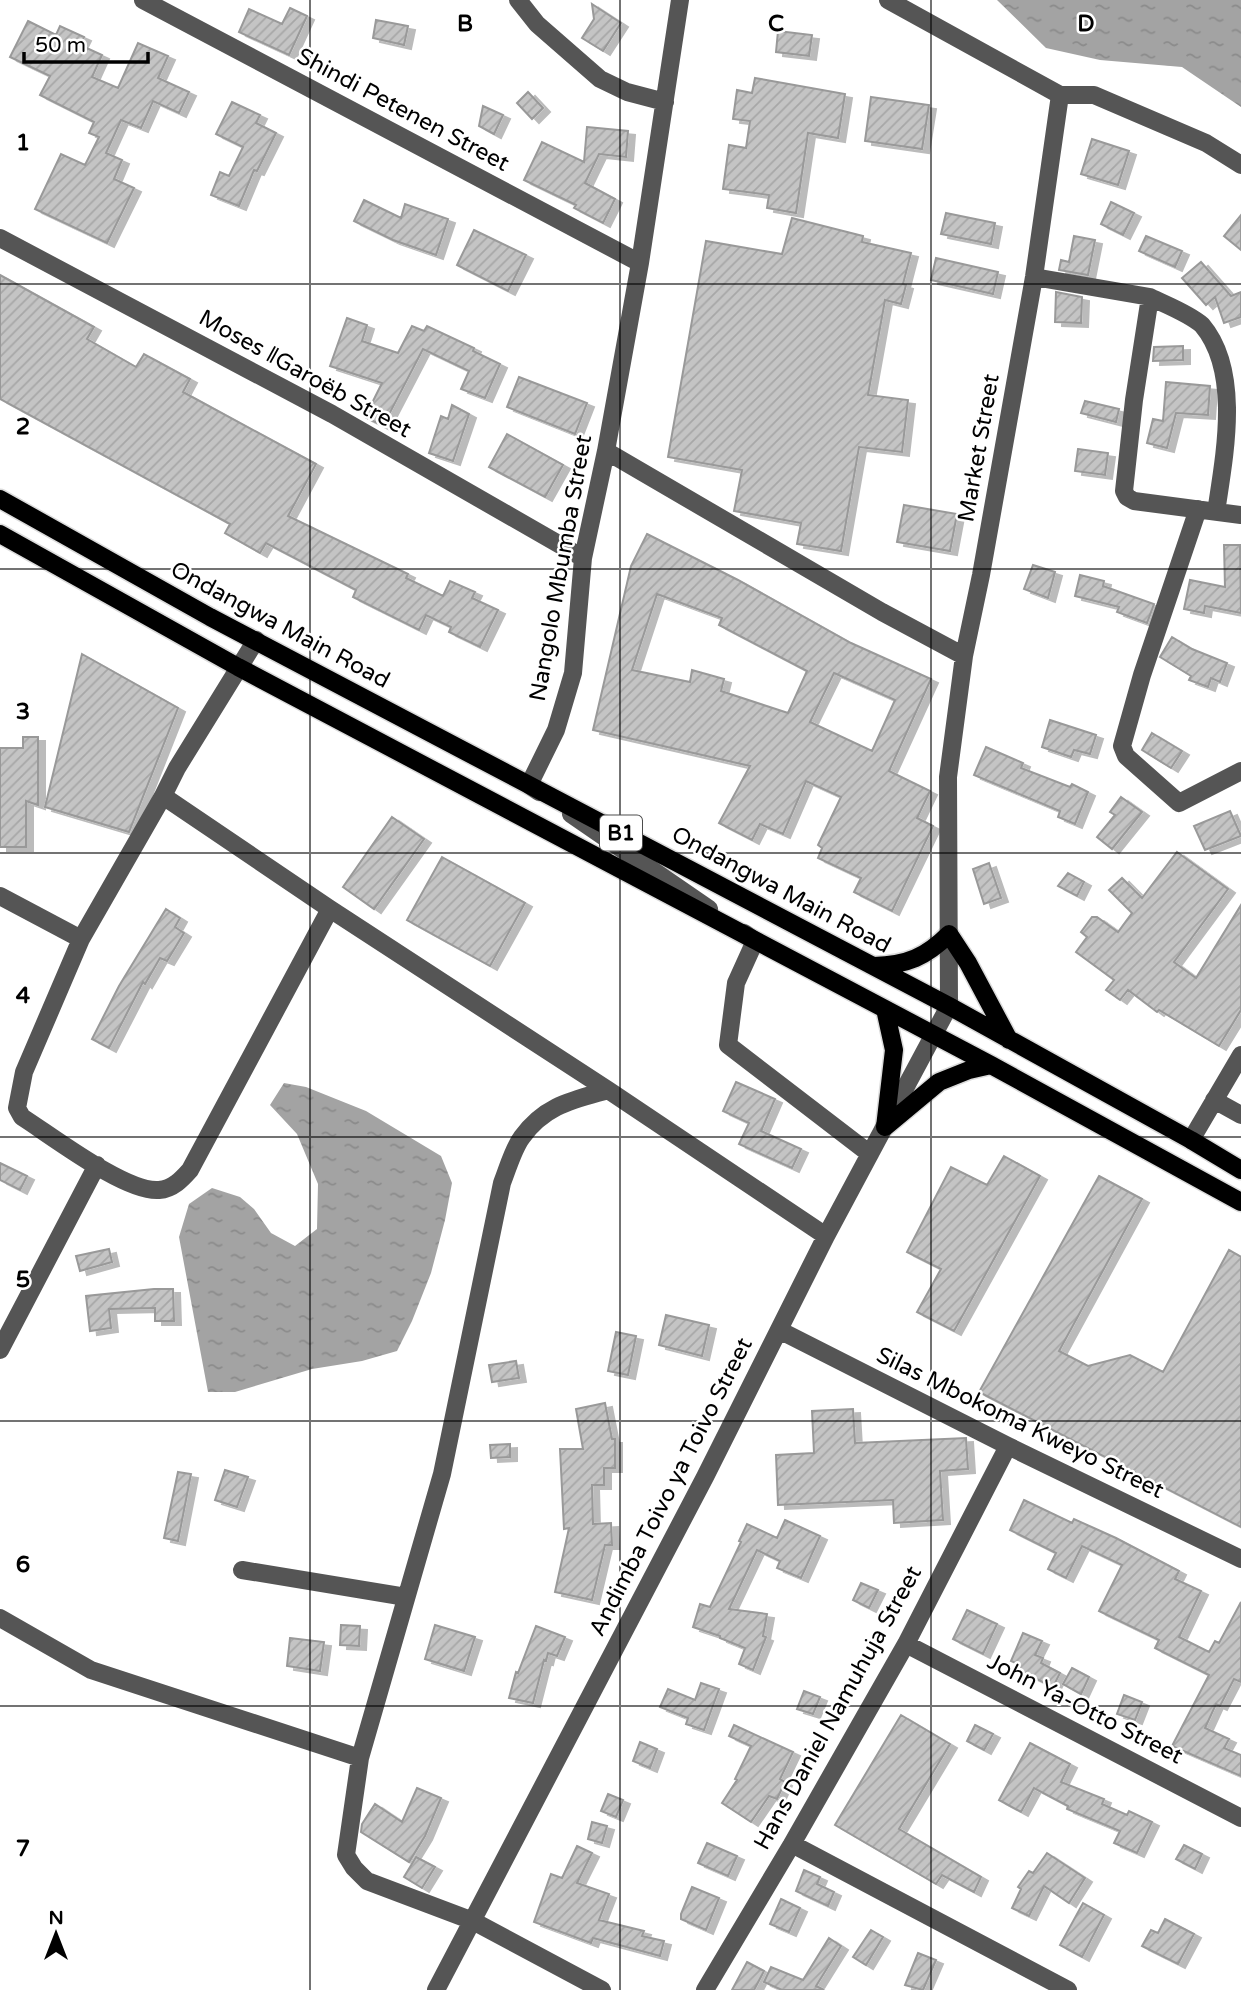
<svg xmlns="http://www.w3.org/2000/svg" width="1241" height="1990" viewBox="0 0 1241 1990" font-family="'Varela Round',sans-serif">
	<defs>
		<pattern id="water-ripples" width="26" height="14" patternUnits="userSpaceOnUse" patternTransform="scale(1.75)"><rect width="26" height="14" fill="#a3a3a3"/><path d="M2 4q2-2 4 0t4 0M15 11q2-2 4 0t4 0" fill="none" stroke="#8b8b8b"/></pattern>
		<pattern id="building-hatch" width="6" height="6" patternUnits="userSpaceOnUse" patternTransform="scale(1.75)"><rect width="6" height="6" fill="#c4c4c4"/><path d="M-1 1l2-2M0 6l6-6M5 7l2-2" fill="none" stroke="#a7a7a7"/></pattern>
		<filter id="shadow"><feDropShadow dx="7" dy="4" stdDeviation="0" flood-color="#0004"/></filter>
	</defs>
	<rect width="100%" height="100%" fill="#fff"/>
	<!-- water -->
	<path fill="url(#water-ripples)" d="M997,0H1241V107L1182,67L1100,60L1046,48Z
		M284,1083L306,1087L366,1111L441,1156L452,1183L445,1220L431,1273L412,1321L397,1351L362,1361L312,1369L235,1392H208L179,1237L189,1204L212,1188L240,1197L254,1209L271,1233L295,1246L317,1229L318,1184L297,1134L270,1105Z"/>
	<!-- building -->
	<path fill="url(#building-hatch)" stroke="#999" stroke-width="2" fill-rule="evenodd" filter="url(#shadow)" d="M592,4L621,23L603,51L582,38L594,19Z
		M290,8L307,16L289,55L239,32L249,9L282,24Z
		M376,20L408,26L404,45L373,38Z
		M28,21L56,35L60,26L84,37L80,45L102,55L92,77L118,88L138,43L168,56L158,78L189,92L179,113L153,101L141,128L121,120L106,153L122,160L114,179L134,188L107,243L35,209L61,154L85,165L99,137L89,133L94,122L40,95L50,76L10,57Z
		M778,31L812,35L809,56L776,52Z
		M755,78L845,94L838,138L808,133L796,213L767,208L769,195L723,189L729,145L746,148L750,121L733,119L737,90L752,93Z
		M528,92L543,108L532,119L517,103Z
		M871,97L929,105L922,149L865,141Z
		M232,102L260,115L256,123L276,133L257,171L254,170L239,206L211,195L220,172L229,176L243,147L216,134Z
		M483,106L503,115L494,134L479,126Z
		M587,127L628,131L626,157L599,154L585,183L615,199L603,223L574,208L576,205L524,180L542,142L584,162Z
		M1092,139L1129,151L1118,185L1081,174Z
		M364,200L401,218L405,204L448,219L436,255L393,240L354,221Z
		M1111,202L1134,213L1123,235L1101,224Z
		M946,213L995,223L991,244L941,234Z
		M1241,215V250L1224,236Z
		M792,218L863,236L862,242L911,253L903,284L906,285L901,304L885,300L868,395L908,400L902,452L859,447L841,551L797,544L801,523L734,511L742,470L668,457L706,241L782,254Z
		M474,230L526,255L508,291L457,265Z
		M1074,236L1095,240L1088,275L1059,270L1061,260L1069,262Z
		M1146,236L1182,251L1175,267L1139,251Z
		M936,258L998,272L993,294L931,280Z
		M1201,262L1231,296L1241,292V317L1224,323L1215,297L1206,305L1182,278Z
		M0,275L94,327L87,339L136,367L144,354L190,379L183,392L316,464L288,516L408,574L406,578L443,596L450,581L475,592L472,598L498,610L480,647L449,632L451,627L426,615L419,630L353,597L356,590L266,543L260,553L225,533L230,524L0,399Z
		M1056,292L1082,297L1081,323L1055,322Z
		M347,318L367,325L362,341L398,353L412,326L424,331L427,326L474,348L473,351L500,364L485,398L461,389L469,371L423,349L383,426L365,417L382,383L330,366Z
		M1183,346V360L1153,361L1154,347Z
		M519,377L587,403L575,434L507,407Z
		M1166,382L1210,386L1208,415L1176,413L1167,448L1147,443L1153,419L1163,421Z
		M1085,401L1119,409L1116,422L1081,413Z
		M452,405L469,414L453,461L429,453L441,416L448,419Z
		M507,434L563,465L545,497L489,467Z
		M1078,449L1108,453L1105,475L1075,471Z
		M904,505L957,514L950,551L897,542Z
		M647,534L738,580L851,643L931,679L889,771L930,791L917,818L933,826L892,911L854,892L861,878L818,858L822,848L818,845L841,797L806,781L783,834L760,824L752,840L719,823L750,766L593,730L631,566ZM657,594L722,618L719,625L807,671L788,713L721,691L724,679L692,670L690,682L632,670ZM834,673L895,700L872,751L810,722Z
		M1224,545H1240L1241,613L1205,606L1204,613L1184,609L1190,580L1225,587Z
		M1033,565L1055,572L1048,598L1024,589Z
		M1080,575L1104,581L1103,586L1154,604L1147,623L1117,612L1119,607L1075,596Z
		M1172,637L1192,649L1227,663L1220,682L1211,678L1208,687L1189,680L1191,676L1160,657Z
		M82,654L178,708L129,832L45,807Z
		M1050,720L1096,735L1090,754L1074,750L1071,757L1042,747Z
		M1152,733L1182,751L1171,768L1142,750Z
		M23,737H38V805L26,801V847H0V748H23Z
		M986,747L1023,763L1021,768L1070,787L1072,784L1088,792L1075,824L1058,817L1060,811L974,775Z
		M1121,797L1142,812L1112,849L1097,837L1115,815L1110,812Z
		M1230,811L1241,836L1205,850L1194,826Z
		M392,817L424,839L374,909L343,887Z
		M1177,852L1228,889L1174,962L1196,978L1241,905V1010L1219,1046L1159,1010L1157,1012L1128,990L1120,1000L1106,990L1114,980L1076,952L1087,937L1081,932L1092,917H1097L1118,932L1132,913L1109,890L1122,878L1142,898Z
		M442,857L525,903L490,966L407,920Z
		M989,863L1001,898L984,904L973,869Z
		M1068,873L1084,882L1077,896L1058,886Z
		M166,909L180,918L175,927L184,933L167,961L160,958L145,984L143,982L109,1048L92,1039L119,986Z
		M736,1082L775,1099L761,1131L801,1149L792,1168L739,1144L749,1123L723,1111Z
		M1004,1156L1040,1176L954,1331L917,1312L941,1269L907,1252L951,1167L987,1185Z
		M0,1163L27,1176L20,1190L0,1180Z
		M1099,1176L1142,1199L1059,1351L1088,1366L1130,1355L1163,1372L1229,1250L1241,1257V1527L979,1392Z
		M109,1249L112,1262L80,1271L76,1256Z
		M154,1289H173L174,1321H155V1308L109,1309L111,1328L90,1331L86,1296Z
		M666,1315L709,1325L702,1356L659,1345Z
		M616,1332L636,1336L628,1375L608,1371Z
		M516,1361L519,1378L492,1382L489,1365Z
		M605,1403L612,1439H615V1468H604V1485H592L593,1524L611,1523L612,1545H605L592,1600L555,1592L569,1528L564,1529L560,1449H583L576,1409Z
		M853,1409L855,1443L966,1438L968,1469L940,1471L943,1520L894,1523L893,1500L778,1505L776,1455L814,1453L812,1411Z
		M510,1444V1457L491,1458L490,1445Z
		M225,1470L248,1477L237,1507L215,1500Z
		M178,1472L191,1474L178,1541L164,1538Z
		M1024,1500L1072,1523L1074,1519L1116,1538L1179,1571L1175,1579L1201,1591L1179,1637L1209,1652L1215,1641L1219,1643L1241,1602V1682L1234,1679L1220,1706L1216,1704L1205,1728L1229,1739L1224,1748L1241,1755V1776L1172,1746L1209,1675L1155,1648L1159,1640L1099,1611L1122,1565L1082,1546L1066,1578L1048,1569L1056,1553L1010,1530Z
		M785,1520L820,1536L801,1578L777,1568L780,1561L757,1550L729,1609L767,1614L763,1636L766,1637L753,1670L739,1664L745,1648L720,1638V1636L693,1627L700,1604L710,1607L741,1542L739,1541L747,1524L777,1538Z
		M861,1583L878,1590L869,1608L853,1600Z
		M967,1610L997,1624L983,1654L953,1639Z
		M341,1625L360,1626L359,1646L340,1645Z
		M435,1625L475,1637L464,1671L425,1659Z
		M536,1626L565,1637L557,1656L548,1653L546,1661L544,1660L533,1703L509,1698L516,1672L518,1673Z
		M1023,1633L1042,1641L1035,1655L1043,1658L1041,1663L1060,1673L1053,1687L1016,1669L1018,1664L1011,1661Z
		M290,1638L324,1642L320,1671L287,1666Z
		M1072,1668L1089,1677L1081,1694L1063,1684Z
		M701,1683L719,1689L704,1730L686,1724L688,1718L660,1707L668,1689L695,1700Z
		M804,1691L820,1697L813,1714L797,1709Z
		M1124,1695L1142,1702L1135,1720L1117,1714Z
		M901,1715L950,1744L899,1829L981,1877L974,1892L942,1875L936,1884L835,1825Z
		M734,1725L793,1752L780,1779L785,1782L777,1799L769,1796L751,1822L722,1803L737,1780L735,1779L751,1746L729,1736Z
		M975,1725L993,1734L984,1750L967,1741Z
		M640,1742L657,1749L650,1768L633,1761Z
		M1030,1743L1070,1764L1061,1782L1104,1799L1102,1804L1127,1815L1129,1811L1152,1822L1137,1853L1114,1843L1120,1831L1067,1809L1068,1806L1034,1788L1021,1812L999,1800Z
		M417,1788L441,1798L425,1836L409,1862L361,1832L362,1824L375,1804L402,1822Z
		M608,1794L623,1800L616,1817L601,1811Z
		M592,1822L607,1826L602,1843L588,1839Z
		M707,1843L737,1856L728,1876L698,1863Z
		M1184,1845L1202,1854L1195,1869L1176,1859Z
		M577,1846L592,1853L577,1883L609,1894L599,1920L644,1931L642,1936L664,1941L660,1956L593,1938L591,1943L534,1922L551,1874L562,1878Z
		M1047,1853L1085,1878L1069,1903L1044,1886L1029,1916L1012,1908L1021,1889L1018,1887L1029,1871L1033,1873Z
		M416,1857L435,1867L422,1888L404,1877Z
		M804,1870L820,1877L817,1884L834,1892L828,1906L796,1891Z
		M692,1887L719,1898L706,1930L681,1919V1914Z
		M781,1899L800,1908L789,1932L770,1924Z
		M1083,1903L1104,1915L1082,1957L1060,1945Z
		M1165,1919L1194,1934L1178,1964L1142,1946L1151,1930L1158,1933Z
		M871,1930L883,1937L866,1965L853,1957Z
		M829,1938L841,1946L816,1986L824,1990H782L764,1982L771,1967L803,1980Z
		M918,1953L936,1960L923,1990L905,1985Z
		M747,1962L764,1971L754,1990H732Z"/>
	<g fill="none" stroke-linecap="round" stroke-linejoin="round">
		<defs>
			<path id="major" d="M0,499L210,617L949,1006L1191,1140L1241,1170
				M0,534L238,667L991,1065L1241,1202
				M874,966C907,965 926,957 949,934L968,963L1009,1040
				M885,1127L939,1082L969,1070L991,1065
				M885,1127L894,1050L885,1009"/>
		</defs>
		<!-- major casing -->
		<use href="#major" stroke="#dbdbdb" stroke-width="21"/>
		<!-- minor -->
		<path stroke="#555" stroke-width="18" d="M143,0L640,263
			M518,0L537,24L600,79L627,92L665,102
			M1060,95H1094L1206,143L1241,165
			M0,238L332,414L583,558
			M1034,277L1150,297L1134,400L1124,491L1127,497L1134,501L1241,515
			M1150,297C1166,305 1188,313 1202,325C1241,371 1225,453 1216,512
			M606,451L882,612L964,656
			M1198,509L1142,675L1122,746L1126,756L1179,803L1241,771
			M256,640L177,768L163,796L330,909L608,1090L826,1236
			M539,792L529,785L556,730L573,673L583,558L606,451L640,263L680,0
			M571,814L709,909
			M0,896L81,939L24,1072L17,1108L22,1117C52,1136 126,1193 159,1190C173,1189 182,1179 190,1170L330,909
			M744,933L755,941L736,983L728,1045L870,1154
			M81,939L163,796
			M1214,1100L1241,1115
			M1191,1140L1241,1055
			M779,1330L1008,1446L1241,1559
			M0,1350L97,1165
			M242,1570L406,1597
			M0,1618L91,1670L360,1758
			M906,1644L1241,1818
			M792,1844L1068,1990
			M436,1990L705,1477L826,1236L949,1006L948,777L964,656L981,575L1034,277L1060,95L888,0
			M602,1990L473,1921L367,1881L354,1868L346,1855L360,1758L442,1474L502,1183C508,1168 513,1149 522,1137C545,1105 573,1100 608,1090
			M705,1990L792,1844L906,1644L1008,1446"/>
		<!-- major -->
		<use href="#major" stroke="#000" stroke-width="18"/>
	</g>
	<!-- grid -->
	<path fill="none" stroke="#000" stroke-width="2" stroke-opacity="0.55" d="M310,0V1990M620,0V1990M931,0V1990M0,284H1241M0,569H1241M0,853H1241M0,1137H1241M0,1421H1241M0,1706H1241"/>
	<g text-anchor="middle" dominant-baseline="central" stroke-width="5" stroke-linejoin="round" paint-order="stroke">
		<!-- shield labels -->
		<rect fill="#fff" stroke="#4c4c4c" stroke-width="2" x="600" y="815.5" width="42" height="35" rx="5"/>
		<g font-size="21" font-weight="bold" fill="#000">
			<text x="621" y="833">B1</text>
		</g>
		<!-- street labels -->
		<g font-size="23" fill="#000" stroke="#fff">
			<text transform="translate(403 110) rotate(28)">Shindi Petenen Street</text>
			<text transform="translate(305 374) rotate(29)">Moses ǁGaroëb Street</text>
			<text transform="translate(979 448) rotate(-80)">Market Street</text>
			<text transform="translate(561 568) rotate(-80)">Nangolo Mbumba Street</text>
			<text transform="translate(280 625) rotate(28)">Ondangwa Main Road</text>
			<text transform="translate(781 890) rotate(28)">Ondangwa Main Road</text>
			<text transform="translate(1020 1423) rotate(26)">Silas Mbokoma Kweyo Street</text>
			<text transform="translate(671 1487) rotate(-63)">Andimba Toivo ya Toivo Street</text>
			<text transform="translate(838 1708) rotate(-61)">Hans Daniel Namuhuja Street</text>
			<text transform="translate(1085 1709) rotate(27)">John Ya-Otto Street</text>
		</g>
	</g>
	<g font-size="23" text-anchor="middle" font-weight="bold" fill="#000" stroke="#fff" stroke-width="5" stroke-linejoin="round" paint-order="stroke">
		<text x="465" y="31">B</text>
		<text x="776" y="31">C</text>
		<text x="1086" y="31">D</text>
		<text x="23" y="150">1</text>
		<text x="23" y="434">2</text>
		<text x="23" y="719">3</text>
		<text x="23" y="1003">4</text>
		<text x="23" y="1287">5</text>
		<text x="23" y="1572">6</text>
		<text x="23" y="1856">7</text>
	</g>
	<!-- north arrow -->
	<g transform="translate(56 1934)" stroke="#ffffff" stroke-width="5" paint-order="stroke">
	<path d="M0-5L12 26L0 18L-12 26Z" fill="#000000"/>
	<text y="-10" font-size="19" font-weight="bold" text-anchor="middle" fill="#000000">N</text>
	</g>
	<!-- scale -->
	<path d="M24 52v10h124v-10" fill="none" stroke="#000000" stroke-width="3.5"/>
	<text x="35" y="52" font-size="21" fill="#000000" stroke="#ffffff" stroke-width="5" paint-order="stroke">50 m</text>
</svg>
